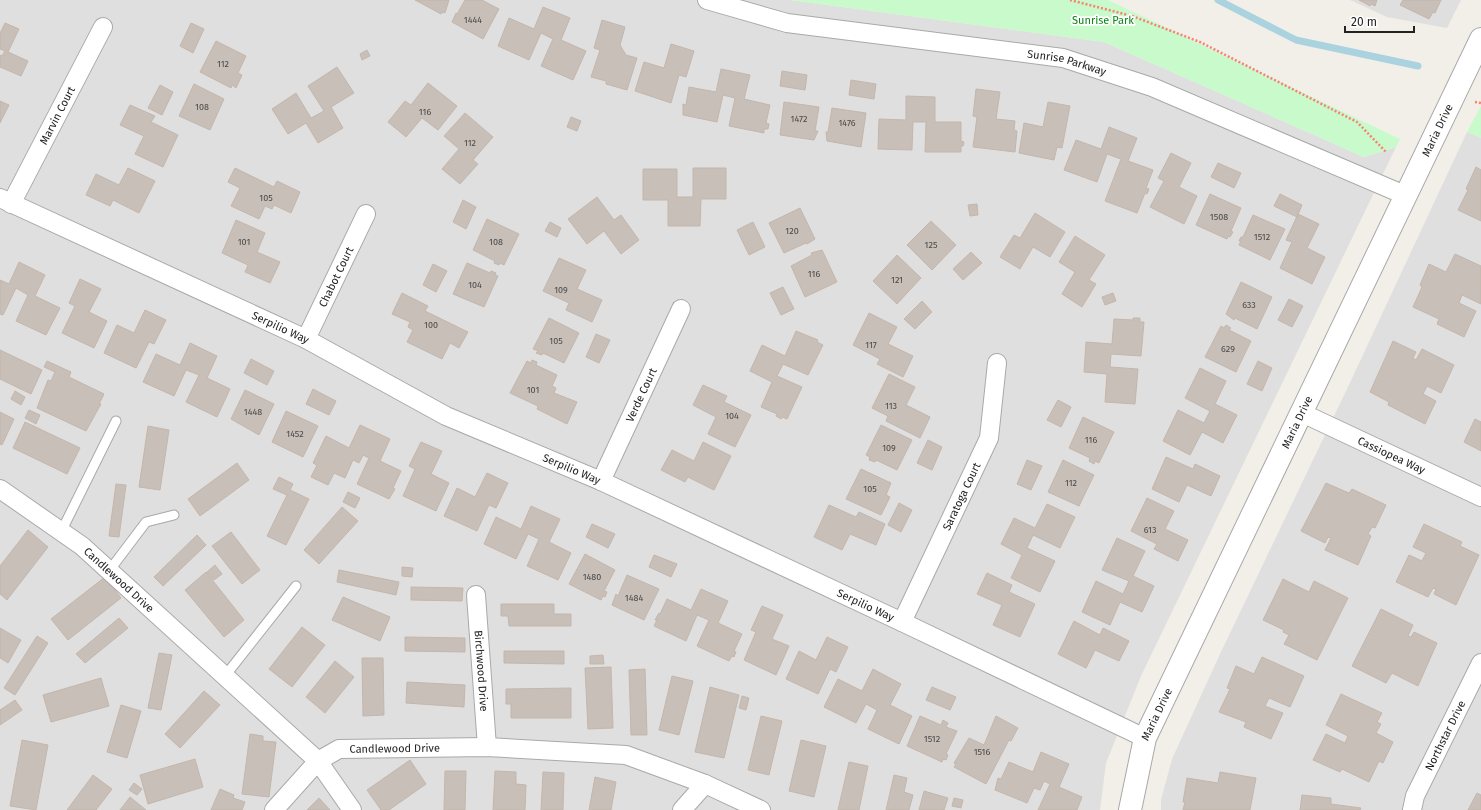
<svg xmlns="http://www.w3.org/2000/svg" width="1481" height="810" viewBox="0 0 1481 810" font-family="'Fira Sans',sans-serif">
	<rect width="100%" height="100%" fill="#f2efe9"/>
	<!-- residential -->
	<path fill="#e0dfdf" d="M0,0H790L1104,42L1364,157L1396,147L1141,676L1106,763L1100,810H0Z
		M1350,0H1461L1447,28L1387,17Z
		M1467,132L1481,138V810H1161V800L1172,759L1220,654L1347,389Z"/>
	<!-- park -->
	<path fill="#c8facc" d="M790,0H1108L1400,139L1396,147L1364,157L1104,42Z
		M1481,106V138L1467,132Z"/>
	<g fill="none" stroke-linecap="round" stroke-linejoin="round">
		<!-- stream -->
		<path stroke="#aad3df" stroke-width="7" d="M1218,0L1296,40L1418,66"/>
	</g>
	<!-- building -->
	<path fill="#c7bfb8" stroke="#c4b6ab" d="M415,0H449L445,13L443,12L441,14Z
		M465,0H482L499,9L483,39L452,22L456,13L457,14Z
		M1359,0H1377L1375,6L1371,4L1370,6Z
		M1403,0H1441L1435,13L1433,12L1429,19L1400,5Z
		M543,7L570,18L561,40L586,51L573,80L541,66L553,39L541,33L529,60L498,46L509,18L534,29Z
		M602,20L625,27L620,45L626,55L637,58L627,90L606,84V81L591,77L600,50L594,48Z
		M5,23L19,29L8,52L28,61L21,76L0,67V55L2,56L5,51L0,49V33Z
		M191,23L204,29L193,53L180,46Z
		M216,41L246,56L238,73L242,75L236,88L232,85L231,88L200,72Z
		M671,44L694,51L686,77L679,75L671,103L635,91L644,62L664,68Z
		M367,50L370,56L362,60L360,54Z
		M337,67L354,93L331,107L343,128L318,143L306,123L288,134L272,109L296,93L311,118L324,111L308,86Z
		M721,69L750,75L744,99L770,105L766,123L769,124L768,129H764V133L729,126L735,98L723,95L717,122L683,115V104L686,105L689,87L716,92Z
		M782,71L807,75L805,90L780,86Z
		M851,80L876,84L874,99L849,95Z
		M428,83L457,106L438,130L422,118L406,137L388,122L405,101L411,105Z
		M194,84L224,99L210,130L179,116Z
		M160,85L173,92L162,115L148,108Z
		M976,89L1000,92L996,119L1015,121L1014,130L1017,131L1015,152L973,147L977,117L973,116Z
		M906,96L935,97V122H961V141L964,142L963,146H961V152H925L926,122H913L912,150L878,149L879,119L906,120Z
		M0,101L9,105L0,123Z
		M784,102L819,107L815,131H818L814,140L780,135Z
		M1048,102L1070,106L1062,148L1057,147L1054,160L1019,153L1024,123L1043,127Z
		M130,105L155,116L151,122L178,135L163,167L135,154L144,136L120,125Z
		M832,108L866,113L861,147L827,141L826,132H828Z
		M465,113L493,137L473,160L478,164L460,184L442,169L459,149L444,136Z
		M571,117L581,121L577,131L567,127Z
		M1109,127L1137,138L1128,161L1153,170L1146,188L1149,189L1147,194L1145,193L1137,213L1105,201L1121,159L1107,154L1097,182L1064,170L1076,140L1101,149Z
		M1171,153L1191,163L1179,187L1197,196L1184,224L1150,207L1164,181L1158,178Z
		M1218,163L1241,173L1234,188L1211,177Z
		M1476,167L1481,170V221L1458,210L1468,190L1466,189Z
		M128,168L155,181L139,213L113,200L110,206L86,195L96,174L119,185Z
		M235,168L274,187L277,181L300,192L291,213L274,205L272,209L265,206L259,219L231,206L240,188L228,182Z
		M693,168H726V199H701L700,226H668V200H643V169H677V197H693Z
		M1210,194L1241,208L1231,231L1233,232L1230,237L1228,236L1227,239L1196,225Z
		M1280,194L1302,205L1297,217L1274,206Z
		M597,197L614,220L621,215L639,240L621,254L604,231L587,244L568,219Z
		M463,200L476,207L466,229L453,222Z
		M977,204L978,215L970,216L968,205Z
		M800,208L815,239L807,244L806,243L784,253L769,223Z
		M1035,213L1065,232L1050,257L1033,247L1020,269L1000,257L1014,235L1020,238Z
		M1298,214L1319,224L1307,248L1325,257L1312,284L1280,268L1292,242L1286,240Z
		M1253,215L1285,229L1270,260L1239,245L1241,241H1239L1241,237H1243Z
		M487,219L519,234L504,265L500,263L499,265L494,263L495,261L473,250Z
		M236,220L265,233L257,252L280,262L270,283L245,272L248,265L222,253Z
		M931,221L956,245L932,270L907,245Z
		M550,222L561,228L557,237L545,231Z
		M753,222L765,247L749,255L737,230Z
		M1075,236L1105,255L1089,280L1096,284L1082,307L1062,294L1075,272L1059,262Z
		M822,250L837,282L805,297L791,266L812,255L811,253Z
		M971,252L982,263L963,280L953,269Z
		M1455,254L1481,266V304L1462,295L1459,303L1476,311L1464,337L1437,324L1439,319L1413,307L1422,287L1420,285L1429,264L1446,272Z
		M897,255L921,278L897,304L873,281Z
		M559,258L586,270L577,289L602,300L592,322L566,310L569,303L543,291Z
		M19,262L45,275L35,296L60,308L46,335L16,321L28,295L16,288L3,315L0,314V280L9,284Z
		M467,263L490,273L491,271L496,273L495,275L498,276L484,307L453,294Z
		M433,264L447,271L436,292L423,285Z
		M80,279L101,289L89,312L107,321L94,348L62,333L75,306L69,303Z
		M1241,282L1272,297L1257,329L1235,318L1234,320L1226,314Z
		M783,287L794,309L781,315L770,293Z
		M402,293L428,306L425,311L468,332L459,348L450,343L442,359L407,342L413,330L408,327L410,322L392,314Z
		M1113,293L1116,301L1105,305L1102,297Z
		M1289,299L1303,306L1292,327L1278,320Z
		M922,301L932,312L915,329L904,319Z
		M145,310L166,320L154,344L149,342L136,368L104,353L117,325L134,333Z
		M869,313L897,327L888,344L913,356L903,377L877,364L880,359L853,345Z
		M549,318L579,333L564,363L543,353L542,355L536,353L538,351L533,349Z
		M1133,318H1140V322H1144L1141,356L1111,354L1110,367L1138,369L1135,404L1105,402L1107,374L1084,372L1086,342L1112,344L1114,319L1133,320Z
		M1226,325L1231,328L1229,330L1251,341L1236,372L1205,357L1221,326L1224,328Z
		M796,331L818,340L817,342L823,345L808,375L783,364L777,376L802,387L787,419L782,417L781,419L776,416L777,414L761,407L772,382L750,371L762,345L785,356Z
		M596,334L610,340L599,363L586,357Z
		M1393,341L1416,352L1413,358L1416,360L1422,349L1454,365L1441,393L1427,386L1423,394L1436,401L1425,424L1388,405L1389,402L1370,392Z
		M190,343L217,356L207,378L230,389L217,417L186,402L199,375L186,370L174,396L143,382L156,354L180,365Z
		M0,350L42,370L31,394L0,379Z
		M251,359L274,371L267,385L244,373Z
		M532,360L537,362L536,365L557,375L552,386L556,388L554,393L577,402L567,424L537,409L538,406L510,393L527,361L531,363Z
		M47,361L71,372L69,377L104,394L99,404H101L86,431L37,408L48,380L51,381L55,372L44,367Z
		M1258,361L1272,368L1262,391L1247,384Z
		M1200,368L1226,381L1215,404L1237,415L1223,443L1202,432L1190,455L1163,441L1178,410L1204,423L1210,411L1185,398Z
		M889,374L915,387L906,405L930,417L920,438L886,421L888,416L872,408Z
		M703,385L727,396L724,402L751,415L735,447L708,434L716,417L693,405Z
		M313,389L336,401L329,415L306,404Z
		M245,390L274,404L259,435L231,419Z
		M15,391L25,397L21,405L11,399Z
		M1058,400L1071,407L1061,427L1047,420Z
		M29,410L40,415L36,424L25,418Z
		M286,411L318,426L303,457L272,442Z
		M0,412L14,419L2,445L0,444Z
		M1083,417L1114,432L1099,463L1095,461L1094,464L1089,461L1090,458L1069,448Z
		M1475,419L1481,422V451L1464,442Z
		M25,422L80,448L67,474L13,448Z
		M360,425L390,439L380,461L401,471L393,488L395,489L389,499L357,484L369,458L363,455L359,463L353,460L345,478L334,473L328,485L311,477L317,465L313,463L326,436L349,448Z
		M881,425L912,440L897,470L876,460L875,462L869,460L870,457L866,455Z
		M148,426L169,430L160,490L139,487Z
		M928,440L942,447L932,470L917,463Z
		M421,442L442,451L431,474L449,483L436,511L403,496L415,469L409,466Z
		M703,442L731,456L714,490L688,477L685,482L661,470L672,450L694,461Z
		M1166,457L1193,469L1195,464L1220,476L1211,496L1187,485L1179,502L1152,489Z
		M1027,460L1042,466L1031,490L1017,484Z
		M1063,460L1094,475L1079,506L1048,492Z
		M237,463L249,480L200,516L188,499Z
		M861,469L891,483L886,495L890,497L881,515L846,499Z
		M487,473L508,483L496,508L489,505L477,531L444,516L457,488L475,497Z
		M279,477L293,484L290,490L309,499L286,545L267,536L287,495L273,489Z
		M1326,483L1349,493L1352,489L1386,505L1375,528L1372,527L1368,534L1371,536L1358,565L1325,550L1331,538L1328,537L1325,543L1301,531Z
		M116,484L126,485L119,537L109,536Z
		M348,492L360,498L355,508L343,502Z
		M1147,498L1174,511L1165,529L1188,540L1178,561L1154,549L1157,544L1131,531Z
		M899,503L912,510L901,532L888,525Z
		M1047,504L1075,517L1060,548L1033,535L1027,548L1055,561L1040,592L1011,578L1022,555L1001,544L1014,518L1035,528Z
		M829,505L856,517L859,512L885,524L876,545L850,534L842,550L814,537Z
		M531,506L560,519L549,542L571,553L558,580L527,566L539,539L528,534L516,559L484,544L496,517L521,529Z
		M342,507L358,521L319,564L304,550Z
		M592,524L615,534L608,548L586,537Z
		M1424,524L1462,542L1460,546L1479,555L1456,605L1434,594L1436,589L1433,588L1428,597L1396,582L1409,555L1422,561L1426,553L1413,547Z
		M28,530L48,547L7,600L0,594V566Z
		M231,532L260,570L242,584L212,546Z
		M197,535L206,545L163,586L154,577Z
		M1117,538L1145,551L1133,576L1154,586L1142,612L1120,602L1110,625L1082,612L1096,581L1123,594L1129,581L1102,570Z
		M585,554L615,570L604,591L607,592L605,597L603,596L601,600L569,584Z
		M654,555L677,564L671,577L649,567Z
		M215,565L222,574L214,580L207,572Z
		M402,567L413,568L412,577L402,576Z
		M339,570L399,582L396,595L337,582Z
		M206,572L244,620L224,637L185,590Z
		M987,573L1012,585L1009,592L1035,604L1020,637L993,625L1002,605L977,594Z
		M627,575L659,589L644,620L612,605L616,594L618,596Z
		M105,577L121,598L68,640L51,619Z
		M1283,579L1309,592L1314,581L1348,598L1317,660L1284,644L1289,635L1283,632L1284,630L1263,620Z
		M411,587L463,588L462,601L411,600Z
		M701,589L728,601L718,623L742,634L734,651L736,652L734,657L732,656L729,661L697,646L709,620L697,615L686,641L654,626L657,620H655L659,613L660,614L667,599L691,610Z
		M343,597L390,617L380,641L332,620Z
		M501,604H554V614H571V626H509L508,616H501Z
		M762,606L783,615L772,639L789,646L776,675L744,660L756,632L751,630Z
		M1381,609L1413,625L1408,636L1411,637L1414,632L1437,643L1418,686L1392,673L1386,683L1352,666Z
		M119,618L128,628L85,663L76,654Z
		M1074,621L1100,635L1103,628L1129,641L1119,661L1095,650L1086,668L1058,654Z
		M302,627L325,645L292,687L269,669Z
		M0,628L21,640L8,663L0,658Z
		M37,636L48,643L15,695L4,688Z
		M405,637L465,638V652L405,651Z
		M827,637L848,647L836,672L830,669L818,694L786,679L799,651L816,660Z
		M504,651H564V664L504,663Z
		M159,653L172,655L161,710L148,708Z
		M603,655L604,664H590V656Z
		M1262,657L1304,676L1290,707L1269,698L1265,706L1283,713L1271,739L1244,727L1246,722L1219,712L1230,689L1227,688L1236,666L1254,674Z
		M362,658H383L384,715L363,716Z
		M335,661L354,677L325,713L306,697Z
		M611,667L613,728L588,729L585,668Z
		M645,669L647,735H631L629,670Z
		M873,669L901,684L890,705L912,716L899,744L868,729L877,710L866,704L856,723L824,707L838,679L862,691Z
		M672,676L693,681L679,735L659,730Z
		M101,678L109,706L51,722L43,695Z
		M407,682L465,685L464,707L406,703Z
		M710,687L739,695L724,758L695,752Z
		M932,687L956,697L950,710L926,700Z
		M571,688V718H511V704H506V689Z
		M204,691L220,705L180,748L165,734Z
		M1341,694L1382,713L1377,722L1381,724L1376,733L1393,742L1383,763L1379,761L1369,782L1342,769L1340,772L1313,760L1326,734L1345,743L1348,736L1326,725Z
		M742,696L749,698L746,710L739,708Z
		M15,700L22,710L0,725V710Z
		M121,705L141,711L127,758L107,752Z
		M761,716L782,721L769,775L748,770Z
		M920,716L941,725L943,720L948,723L946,727L957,731L946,754L948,755L946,760L943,759L942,762L907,746Z
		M996,716L1018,728L1011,741L1009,740L986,784L954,767L956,764L954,763L969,738L984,745Z
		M250,734L263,736V741L276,742L269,797L242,794Z
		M22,740L48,745L36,810L10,806Z
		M801,740L826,746L814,797L789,791Z
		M1041,752L1069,764L1059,787L1082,797L1077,810H1038L1050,784L1044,781L1040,790L1034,788L1027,803L995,790L998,778L1001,779L1009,762L1033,772Z
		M195,759L203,787L148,804L140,775Z
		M410,760L426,784L389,810H381L367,790Z
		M849,762L868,766L859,810H838Z
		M445,771H466L465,810H444Z
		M495,771L516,772V784L526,785L525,810H493Z
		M543,772L564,773L563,810H541Z
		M1220,772L1256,778L1250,810H1183L1185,802H1183L1187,778L1218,783Z
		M93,775L112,789L96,810H67Z
		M894,775L907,778L904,792L913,795L909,810H886Z
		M595,777L616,782L611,810H589Z
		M134,783L142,789L137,795L129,790Z
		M220,789L234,795L233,798L245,802L242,810H211Z
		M924,791L948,798L944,810H919Z
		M1477,793L1481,795V810H1468Z
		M1302,795L1331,798V804L1361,808L1360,810H1300Z
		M130,797L146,810H120Z
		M319,798L330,810H307Z
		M954,798L963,800L961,808L952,806Z"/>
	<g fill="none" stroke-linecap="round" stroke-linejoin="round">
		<defs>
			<path id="service" d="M61,532L116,421
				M109,571L146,522L174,515
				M225,676L296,586"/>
			<g id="minor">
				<path id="s1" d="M707,0L787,23L1063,58L1152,87L1407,196"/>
				<path id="s2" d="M0,198L306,339L446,416L601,481L902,622L1145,738"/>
				<path id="s3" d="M11,204L103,27"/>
				<path id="s4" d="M306,339L366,214"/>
				<path id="s5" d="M1302,413L1481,497"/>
				<path id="s6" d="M601,481L681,309"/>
				<path id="s7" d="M0,489L82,546L318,761L339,749L487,747L626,755L705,784L761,810"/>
				<path id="s8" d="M476,595L487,747"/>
				<path id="s9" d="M902,622L989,438L997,363"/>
				<path d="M274,810L318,761L352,810"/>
				<path d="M682,810L705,784"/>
				<path id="s10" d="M1412,810L1415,796L1481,663"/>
			</g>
			<g id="tertiary">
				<path id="s11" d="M1130,810L1145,738L1481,39"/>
			</g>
		</defs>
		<!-- service casing -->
		<use href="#service" stroke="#a9a9a9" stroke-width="11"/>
		<!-- minor casing -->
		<use href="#minor" stroke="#a9a9a9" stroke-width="20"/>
		<!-- tertiary casing -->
		<use href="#tertiary" stroke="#a9a9a9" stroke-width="24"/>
		<!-- path -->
		<path stroke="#fa8072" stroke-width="2.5" stroke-dasharray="2 2" stroke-linecap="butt" d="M1070,0L1132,16L1200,42L1357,122L1386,152
			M1475,102L1481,103"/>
		<!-- service -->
		<use href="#service" stroke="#fff" stroke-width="9"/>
		<!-- minor -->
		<use href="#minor" stroke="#fff" stroke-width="18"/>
		<!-- tertiary -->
		<use href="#tertiary" stroke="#fff" stroke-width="22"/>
	</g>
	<g text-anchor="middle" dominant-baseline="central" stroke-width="3.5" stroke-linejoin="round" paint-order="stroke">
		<!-- number labels -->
		<g font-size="9" fill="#4b4948">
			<text x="473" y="20">1444</text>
			<text x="223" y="64">112</text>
			<text x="202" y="107">108</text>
			<text x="425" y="112">116</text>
			<text x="799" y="119">1472</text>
			<text x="847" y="123">1476</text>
			<text x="470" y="143">112</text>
			<text x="266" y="198">105</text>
			<text x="1219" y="217">1508</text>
			<text x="792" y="231">120</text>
			<text x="1262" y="237">1512</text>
			<text x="244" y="242">101</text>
			<text x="496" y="242">108</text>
			<text x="931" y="245">125</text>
			<text x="814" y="274">116</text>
			<text x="897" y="280">121</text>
			<text x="475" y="285">104</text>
			<text x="561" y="290">109</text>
			<text x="1249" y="305">633</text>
			<text x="431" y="325">100</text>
			<text x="556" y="341">105</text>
			<text x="871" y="345">117</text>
			<text x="1228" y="349">629</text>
			<text x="533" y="390">101</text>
			<text x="891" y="406">113</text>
			<text x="253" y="412">1448</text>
			<text x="732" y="416">104</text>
			<text x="295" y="434">1452</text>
			<text x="1091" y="440">116</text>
			<text x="889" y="448">109</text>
			<text x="1071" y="483">112</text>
			<text x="870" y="489">105</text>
			<text x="1150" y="530">613</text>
			<text x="592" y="577">1480</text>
			<text x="634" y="598">1484</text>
			<text x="932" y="739">1512</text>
			<text x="982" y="752">1516</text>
		</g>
		<!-- park labels -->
		<g font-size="11" fill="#0c8416" stroke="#fff">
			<text x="1103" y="20">Sunrise Park</text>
		</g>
		<!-- street labels -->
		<g font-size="11" fill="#222" stroke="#fff">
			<text stroke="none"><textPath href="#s1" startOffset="366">Sunrise Parkway</textPath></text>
			<text stroke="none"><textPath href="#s3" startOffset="100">Marvin Court</textPath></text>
			<text stroke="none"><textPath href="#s11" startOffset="748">Maria Drive</textPath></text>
			<text stroke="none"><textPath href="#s4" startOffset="69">Chabot Court</textPath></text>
			<text stroke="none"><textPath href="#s2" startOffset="309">Serpilio Way</textPath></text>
			<text stroke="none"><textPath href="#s6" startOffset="95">Verde Court</textPath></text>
			<text stroke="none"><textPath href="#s11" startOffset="424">Maria Drive</textPath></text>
			<text stroke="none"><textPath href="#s5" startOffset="99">Cassiopea Way</textPath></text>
			<text stroke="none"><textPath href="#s2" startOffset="633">Serpilio Way</textPath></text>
			<text stroke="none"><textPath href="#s9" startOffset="139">Saratoga Court</textPath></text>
			<text stroke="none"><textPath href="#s7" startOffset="150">Candlewood Drive</textPath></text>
			<text stroke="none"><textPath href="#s2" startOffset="957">Serpilio Way</textPath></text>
			<text stroke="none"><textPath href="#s8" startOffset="76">Birchwood Drive</textPath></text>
			<text stroke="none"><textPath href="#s11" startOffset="100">Maria Drive</textPath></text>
			<text stroke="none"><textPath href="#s10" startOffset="82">Northstar Drive</textPath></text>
			<text stroke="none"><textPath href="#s7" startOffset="499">Candlewood Drive</textPath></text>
		</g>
	</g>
	<!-- scale -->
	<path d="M1345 26v6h69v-6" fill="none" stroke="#222222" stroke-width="2"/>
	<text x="1351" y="26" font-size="12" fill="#222222" stroke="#ffffff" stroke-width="3" paint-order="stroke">20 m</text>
</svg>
